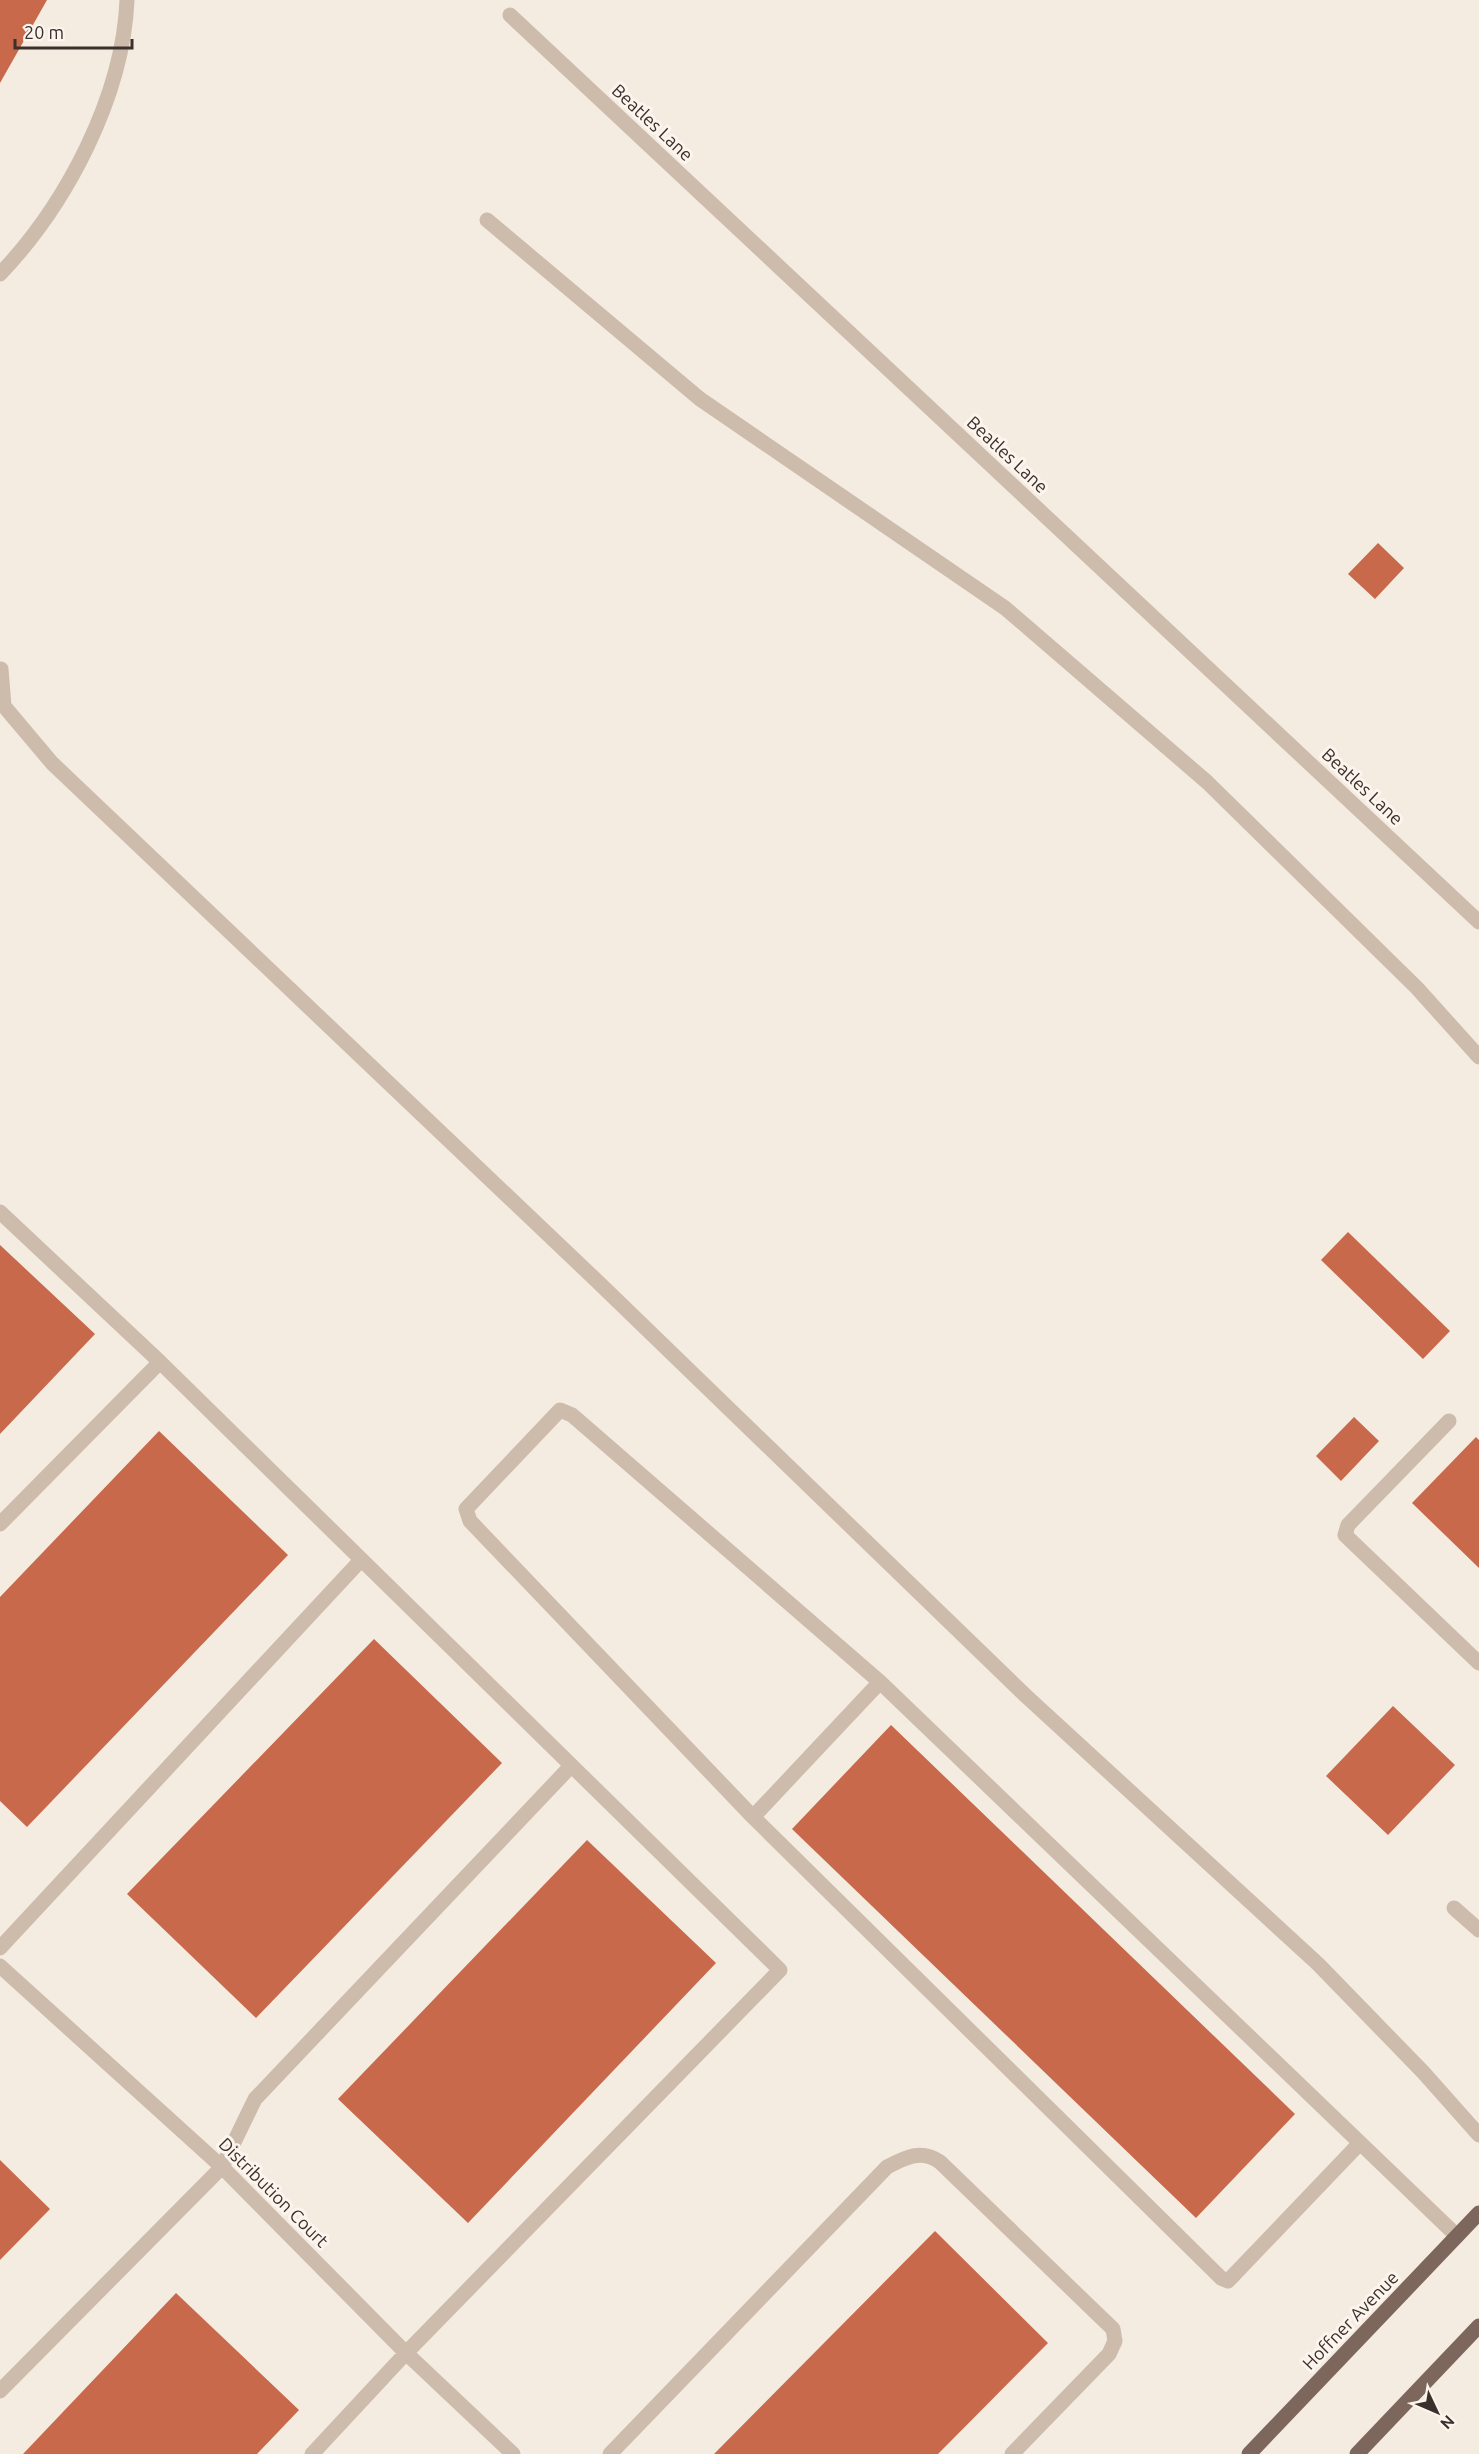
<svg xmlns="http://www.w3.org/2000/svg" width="1479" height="2454" viewBox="0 0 1479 2454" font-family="Ubuntu,sans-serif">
	<rect width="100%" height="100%" fill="#f4ebe1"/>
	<!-- building -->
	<path fill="#c8694b" d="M0,0H47L0,83Z
		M1378,543L1404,568L1375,599L1348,574Z
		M1348,1232L1450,1331L1423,1359L1321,1260Z
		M0,1245L95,1334L0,1434Z
		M1354,1417L1379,1441L1341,1481L1316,1456Z
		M159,1431L288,1555L27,1827L0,1801V1597Z
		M1476,1437L1479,1440V1568L1412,1503Z
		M374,1639L502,1763L256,2018L127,1894Z
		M1393,1706L1455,1765L1388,1835L1326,1776Z
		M891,1725L1295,2114L1196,2218L792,1829Z
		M587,1840L716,1963L468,2223L338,2099Z
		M0,2160L50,2209L0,2260Z
		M935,2231L1048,2343L938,2454H714Z
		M176,2293L299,2410L257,2454H23Z"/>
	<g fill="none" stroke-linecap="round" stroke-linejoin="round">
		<!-- minor -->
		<path stroke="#cdbbac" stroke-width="15" d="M510,15L1479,922
			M487,220L700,399L1005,608L1207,782L1417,988L1479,1057
			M0,274C66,205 123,97 127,0
			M1,669L4,706L52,763L598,1282L1026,1696L1318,1964L1423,2072L1479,2135
			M0,1212L160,1362L0,1524
			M160,1362L780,1970L406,2353L312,2454
			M1449,1421L1348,1525L1345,1535L1479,1663
			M753,1817L880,1682
			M1454,1908L1479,1930
			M0,1948L361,1560
			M0,1966L222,2167L406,2353L513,2454
			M1360,2143L1228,2281L1221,2278L753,1817L470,1521L466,1509L560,1410L572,1415L880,1682L1457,2236
			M0,2391L222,2167L255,2099L571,1766
			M610,2454L887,2167C906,2157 921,2149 940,2162L1113,2329L1115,2341L1109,2354L1012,2454"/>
		<!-- major -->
		<path stroke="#7d675c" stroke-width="15" d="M1249,2454L1479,2213
			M1357,2454L1479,2326"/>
	</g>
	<g text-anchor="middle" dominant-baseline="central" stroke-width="6" stroke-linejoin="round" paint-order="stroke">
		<!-- street labels -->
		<g font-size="18" fill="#3b302b" stroke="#fbf5ee">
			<text transform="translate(653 122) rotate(43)">Beatles Lane</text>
			<text transform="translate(1008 454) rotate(43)">Beatles Lane</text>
			<text transform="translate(1363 786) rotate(43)">Beatles Lane</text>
			<text transform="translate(274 2192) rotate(45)">Distribution Court</text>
			<text transform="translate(1350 2320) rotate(-46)">Hoffner Avenue</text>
		</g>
	</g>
	<!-- north arrow -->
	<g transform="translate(1437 2412) rotate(134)" stroke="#fbf5ee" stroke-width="4.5" paint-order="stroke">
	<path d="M0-4.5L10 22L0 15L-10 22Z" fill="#3b302b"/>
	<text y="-9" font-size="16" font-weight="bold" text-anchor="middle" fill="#3b302b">N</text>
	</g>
	<!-- scale -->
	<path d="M15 39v9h117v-9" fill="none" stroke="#3b302b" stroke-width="3"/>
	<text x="24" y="39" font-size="18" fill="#3b302b" stroke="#fbf5ee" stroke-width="4.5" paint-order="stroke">20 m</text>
</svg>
